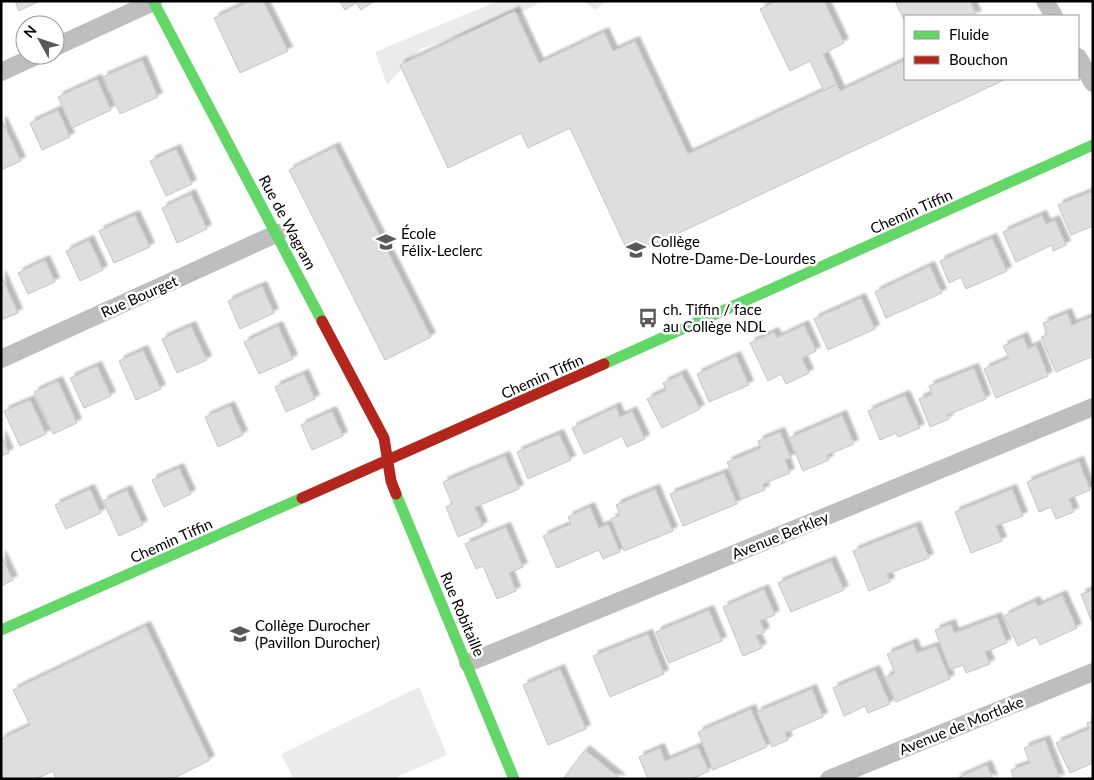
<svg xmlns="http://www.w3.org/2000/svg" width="1094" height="780" viewBox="0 0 1094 780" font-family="Lato,sans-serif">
	<defs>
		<filter id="shadow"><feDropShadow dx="4.5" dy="-4.5" stdDeviation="1" flood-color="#0004"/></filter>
	</defs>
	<rect width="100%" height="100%" fill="#fff"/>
	<!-- green -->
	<path fill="#ebebeb" d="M498,1H544L504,20L420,49L387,85L375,52Z
		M584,1H607L595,10Z
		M419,687L447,755L392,779H294L281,754Z"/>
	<!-- building -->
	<path fill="#dedede" stroke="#c6c6c6" filter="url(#shadow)" d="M15,1H40L19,11Z
		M250,1H263L288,51L240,73L214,18Z
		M339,1H374L361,10L356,3L345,10Z
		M777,1H824L844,43L823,54L837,84L824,91L810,61L790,71L760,9Z
		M895,1H970L977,16H905V22Z
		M515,11L539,63L604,32L613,51L635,41L688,154L837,84L840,91L905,60V79H1006L630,256L570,128L528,148L521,133L448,168L400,65Z
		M142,60L158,97L120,114L103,77Z
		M97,79L111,110L72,128L58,97Z
		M58,110L70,137L42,150L30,123Z
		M2,121L21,161L1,170V122Z
		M335,147L431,337L385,360L289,170Z
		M176,149L192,184L166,196L150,161Z
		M1093,191V226L1071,235L1058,205Z
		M191,194L207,229L177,243L162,208Z
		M135,215L150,247L114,263L99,231Z
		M1042,215L1046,224L1055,220L1066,245L1053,251L1052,245L1016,262L1003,232Z
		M992,238L1007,271L966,289L961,277L949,283L940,261Z
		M89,240L103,270L80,281L66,251Z
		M45,260L55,282L28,294L18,273Z
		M930,266L942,293L886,318L875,292Z
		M1,275L18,313L1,320Z
		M262,286L274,313L240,329L228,301Z
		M861,298L875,329L828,350L814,319Z
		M1067,313L1072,325L1093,316V356L1056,372L1041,337L1047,335L1043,323Z
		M804,325L816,351L802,358L809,373L786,384L781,374L768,381L750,343L774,332L777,338Z
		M191,326L207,360L177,373L162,339Z
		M278,326L293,359L259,374L244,342Z
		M1023,337L1028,349L1036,345L1048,376L996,398L984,369L1009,358L1003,346Z
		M143,350L161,389L136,400L119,361Z
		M736,356L749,385L709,402L697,374Z
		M97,366L111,396L84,408L70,378Z
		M974,368L986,399L947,415L949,419L930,427L919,399L932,394L929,386Z
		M304,374L315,399L286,412L275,387Z
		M682,374L700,409L662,428L647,399L666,390L663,383Z
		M58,381L77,423L53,434L34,392Z
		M905,395L920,428L898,437L896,433L880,440L868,411Z
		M30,400L46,434L20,446L4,411Z
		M230,406L243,435L218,447L205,417Z
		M616,407L620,417L632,411L645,439L627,447L622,436L584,454L572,428Z
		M332,411L343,436L312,450L301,425Z
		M842,415L854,444L827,455L829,460L803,471L789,438Z
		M780,432L791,458L785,460L790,473L763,484L765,490L742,499L727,462L761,448L758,441Z
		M559,434L571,460L528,479L517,452Z
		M1,435L9,453L1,456Z
		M505,456L519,489L475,507L483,526L458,537L446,507L452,504L443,482Z
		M1079,461L1090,490L1069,499L1074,512L1056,519L1051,507L1039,512L1027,482Z
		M179,468L191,494L164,507L152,480Z
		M724,473L737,504L683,526L670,494Z
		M90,489L101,513L66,529L55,505Z
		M655,489L673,531L624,551L611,519L620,515L616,505Z
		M1012,489L1023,516L996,526L1002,541L971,553L955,512Z
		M127,490L143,525L119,536L103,501Z
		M590,507L599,528L608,524L620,552L603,559L599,550L557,568L543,536L571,524L568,517Z
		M916,526L929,558L887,574L890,582L869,591L853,551Z
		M506,527L523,567L509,573L516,591L497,599L483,566L476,569L465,544Z
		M1,555L13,580L1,586Z
		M831,561L844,590L791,612L778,583Z
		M764,589L775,615L760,621L765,632L756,636L762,648L743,656L723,607Z
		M1093,590V620H1091L1081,594Z
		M1062,595L1077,628L1040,645L1036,637L1018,646L1004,616L1035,601L1038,606Z
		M709,610L722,641L669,663L656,632Z
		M997,617L1007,643L985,652L990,664L966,673L963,665L950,670L935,630L951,624L954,633Z
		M146,626L210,760L172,779H56L53,771L36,779H1V739L30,725L13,690Z
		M648,634L664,674L610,697L593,656Z
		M913,643L917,653L936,646L950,679L896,702L885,677L895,673L887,654Z
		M560,669L586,729L548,745L523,685Z
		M875,670L890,704L868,713L865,706L844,716L833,688Z
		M812,689L823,717L785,733L788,740L772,747L757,712Z
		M751,709L767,747L713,770L698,732Z
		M1093,721V763L1070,773L1056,743L1089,729L1087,723Z
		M1045,740L1060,779H1014L1011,770L1030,763L1024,748Z
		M698,747L709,771L692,779H648L639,757L660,748L665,761Z
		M585,750L621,779H563Z
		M987,765L993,779H955Z"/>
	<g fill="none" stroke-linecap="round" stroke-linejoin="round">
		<!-- street -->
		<path stroke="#bebebe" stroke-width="18" d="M1045,1L1054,16
			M55,47L153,2
			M1078,57L1093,83
			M1,72L38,55
			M1,359L278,233
			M468,663L1093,407
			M829,779L1093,672"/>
		<!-- fast -->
		<path stroke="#63d668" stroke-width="11" d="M153,1L322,321
			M604,364L1093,145
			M396,494L514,779
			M1,630L302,498"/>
		<!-- jam -->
		<path stroke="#b3261e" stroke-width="11" d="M322,321L384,438L391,481L396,494
			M302,498L604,364"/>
	</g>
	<!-- icons -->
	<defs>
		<symbol id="school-bare" viewBox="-9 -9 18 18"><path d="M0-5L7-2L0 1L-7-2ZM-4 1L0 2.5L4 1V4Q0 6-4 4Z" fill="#595959" stroke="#fff" stroke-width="2.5" paint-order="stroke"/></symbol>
		<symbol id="bus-bare" viewBox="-9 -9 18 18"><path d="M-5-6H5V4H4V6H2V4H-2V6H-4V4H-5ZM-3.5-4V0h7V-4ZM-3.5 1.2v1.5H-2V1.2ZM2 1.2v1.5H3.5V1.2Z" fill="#595959" stroke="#fff" stroke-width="2.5" paint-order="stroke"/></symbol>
	</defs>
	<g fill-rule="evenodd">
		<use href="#school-bare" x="372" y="228" width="28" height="28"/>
		<use href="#school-bare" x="622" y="236" width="28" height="28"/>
		<use href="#bus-bare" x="634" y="304" width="28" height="28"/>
		<use href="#school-bare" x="226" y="620" width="28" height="28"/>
	</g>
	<g text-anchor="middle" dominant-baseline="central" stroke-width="5" stroke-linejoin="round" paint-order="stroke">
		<!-- street labels -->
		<g font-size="15" fill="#000" stroke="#fff">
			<text transform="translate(911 211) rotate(-24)">Chemin Tiffin</text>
			<text transform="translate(288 222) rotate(62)">Rue de Wagram</text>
			<text transform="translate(139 296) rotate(-24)">Rue Bourget</text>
			<text transform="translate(542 376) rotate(-24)">Chemin Tiffin</text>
			<text transform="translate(780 535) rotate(-22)">Avenue Berkley</text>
			<text transform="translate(171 540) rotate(-24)">Chemin Tiffin</text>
			<text transform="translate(463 614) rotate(67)">Rue Robitaille</text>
			<text transform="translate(961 725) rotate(-22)">Avenue de Mortlake</text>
		</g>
		<!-- poi labels -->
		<g font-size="15" fill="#000" stroke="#fff" text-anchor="start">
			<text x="401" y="233">École<tspan x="401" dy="17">Félix-Leclerc</tspan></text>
			<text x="651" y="241">Collège<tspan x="651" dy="17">Notre-Dame-De-Lourdes</tspan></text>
			<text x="663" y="309">ch. Tiffin / face<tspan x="663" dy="17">au Collège NDL</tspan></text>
			<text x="255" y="625">Collège Durocher<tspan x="255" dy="17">(Pavillon Durocher)</tspan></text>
		</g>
	</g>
	<!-- border -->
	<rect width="1094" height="780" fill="none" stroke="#000000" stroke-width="5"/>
	<!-- legend -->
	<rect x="904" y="15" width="175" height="65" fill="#ffffff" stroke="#999999"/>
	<rect x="914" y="31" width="25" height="8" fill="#63d668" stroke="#999999"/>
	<text x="949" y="40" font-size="15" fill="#000000">Fluide</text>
	<rect x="914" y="56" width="25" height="8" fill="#b3261e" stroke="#999999"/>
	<text x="949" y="65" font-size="15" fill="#000000">Bouchon</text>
	<!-- north arrow -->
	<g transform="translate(40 40) rotate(310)"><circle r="24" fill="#ffffff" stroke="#999999"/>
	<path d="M0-4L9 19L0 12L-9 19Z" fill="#595959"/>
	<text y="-8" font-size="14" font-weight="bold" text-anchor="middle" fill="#000000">N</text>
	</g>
</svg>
